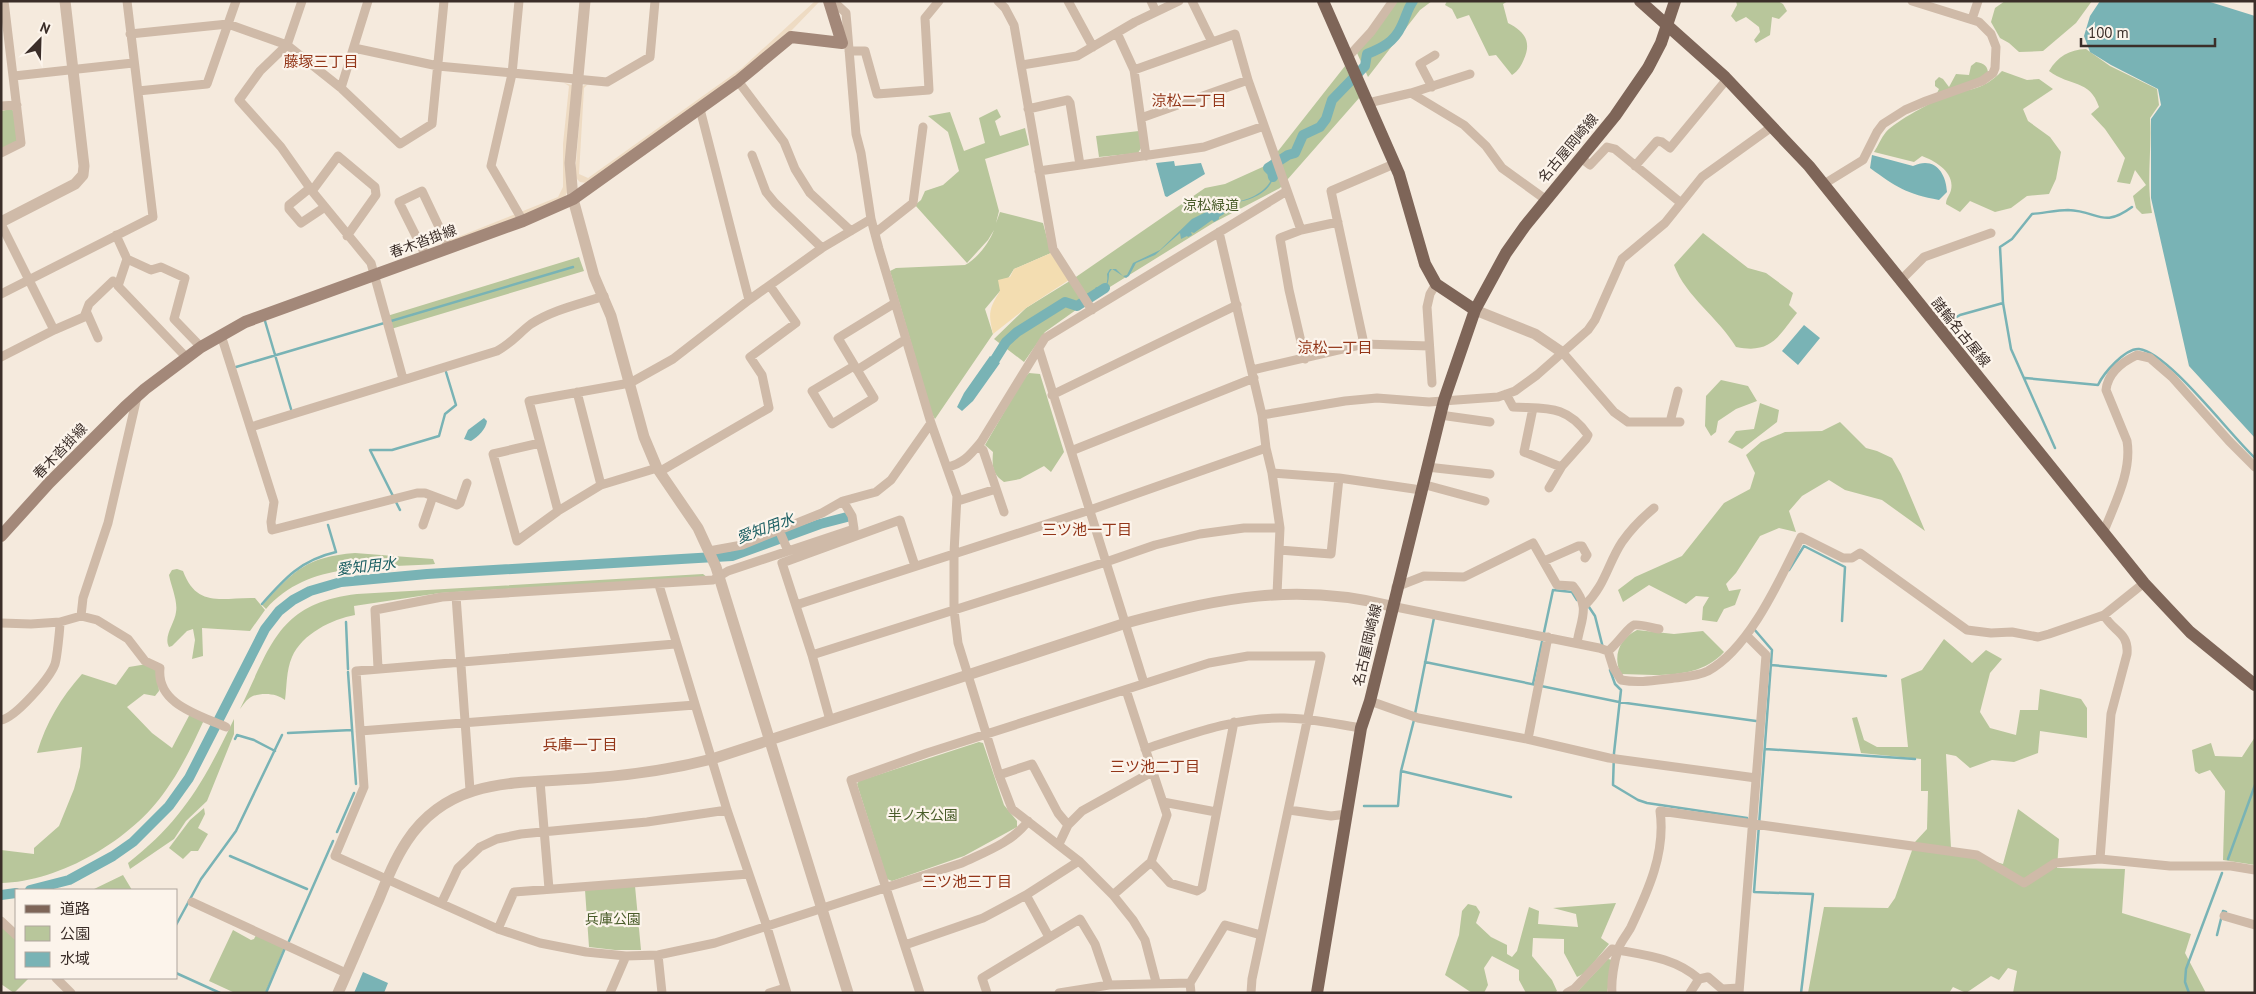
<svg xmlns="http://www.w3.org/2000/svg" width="2256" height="994" viewBox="0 0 2256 994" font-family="'PT Sans','Noto Sans JP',sans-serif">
	<rect width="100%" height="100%" fill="#f5eadd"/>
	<!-- green -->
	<path fill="#b8c69b" d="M1397,1H1432L1420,10L1368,77L1357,53Z
		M1447,1H1508L1503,4L1508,23C1524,31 1532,41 1524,59C1521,66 1519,70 1512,75L1496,55L1489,56L1469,15L1457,19L1452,9L1445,5Z
		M1736,1H1778L1783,4L1787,11L1779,19L1772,17L1770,35L1756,43L1754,40L1760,32L1759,27L1746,17L1736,22L1731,16L1737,5Z
		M2005,1H2092L2076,23L2043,51L2019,52L2009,43L2000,38L1991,22L1995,8Z
		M2086,49L2110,66L2157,89L2159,105L2150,118C2152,150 2146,182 2152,213L2142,214L2136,208L2133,196L2146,185L2135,170L2130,184L2117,182L2125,158L2105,129L2091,114L2099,107C2090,79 2070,87 2049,71C2058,56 2069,50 2086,49Z
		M1976,62C1984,63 1988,66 1988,74L1980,80L1937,93L1939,89L1935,86V81L1939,77L1943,79L1949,87L1956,74L1969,75L1971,66Z
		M1345,66L1360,97L1280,188L1213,223L1097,295L1045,332L1024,362L994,339L1026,308L1073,279L1205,188L1225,184L1267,165Z
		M2002,71L2027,80L2039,79L2053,89L2023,109L2028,121L2050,137L2061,152L2056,179L2049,194L2027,196L2011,208L1995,212L1970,201L1960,212L1946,204C1946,198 1950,195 1951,190C1955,172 1935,161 1922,156L1914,162L1874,152C1878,146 1881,138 1886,132C1896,121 1933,101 1947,96C1972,87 1981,92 2002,71Z
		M11,109L15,112L17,141L1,149V111Z
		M997,109L1001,117L995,121L1000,136L1025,128L1029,145L985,159L999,211L996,223L1000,212L1043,223L1051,253L1014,269L1000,291L985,309L993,334L935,419L932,414L890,271L896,268L965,265C977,259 989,243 994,230L988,240L967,263L915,205L921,200L925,191L943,185L959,171L948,132L928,116L950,112L964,151L985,143L979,118Z
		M1139,131L1141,148L1138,153L1099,157L1096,136Z
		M1703,233L1748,268L1766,273L1793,293L1789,305L1797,313C1777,338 1771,354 1736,347C1718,317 1686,297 1674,265Z
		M579,257L584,271L391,329L387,316Z
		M1029,373L1040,374L1064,452L1051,472L1044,466L1020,479L1004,482C992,474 992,466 993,452L985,445L1024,378Z
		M1721,380L1748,386L1757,401L1736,409L1718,421L1716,432L1711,436L1705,426L1706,396Z
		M1760,403L1779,410L1777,422L1742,449L1728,442L1736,431L1754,429Z
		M1840,422L1866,448L1877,451L1892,458L1901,474L1925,531L1882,500L1845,490L1829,480L1802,496L1789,511L1796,532L1779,528L1760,536L1736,573L1726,584L1729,591L1741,589L1735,605L1724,609L1717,622L1702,620L1703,607L1709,597L1696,596L1686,604L1649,585L1623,602L1618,590L1635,577L1682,556L1724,503L1750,489L1755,473L1746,455L1761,442L1785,432L1822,431Z
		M355,553L433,559L435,564C376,569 309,560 266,609L262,605C295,570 306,557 355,553Z
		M177,569L183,571C197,609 223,597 255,598L265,610L250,631L202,628L203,656L192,659L195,640L193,629L187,631L172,646L169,647C163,636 175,623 176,612C178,601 171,586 169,575L172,570Z
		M703,574L707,577L440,593L354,606L355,615C332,619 302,634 292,657C286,671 287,686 285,700C277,693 261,692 251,697C247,699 243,705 240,709C271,646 278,603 357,594Z
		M1637,630L1674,634L1703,631L1724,652C1699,680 1656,675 1621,674C1612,656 1620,638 1637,630Z
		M1944,639L1972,663L1986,650L2002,659L1990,673L1980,712L1990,728L2016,735L2020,710H2038L2040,689L2081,699L2087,708V738L2040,731L2038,753L2014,762L1992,760L1970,768L1956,756L1946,754L1951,848L2003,864L2018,809L2059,839L2057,868L2125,869L2122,913L2191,934L2185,953L2206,993H2013L2017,971L2008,968L1999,980L1991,976L1966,993L1953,987L1949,993H1808L1824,907L1888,908L1895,898L1915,842L1927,829L1928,791H1921V759L1861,753L1852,718L1857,717L1864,740L1877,747H1908L1901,679L1922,670Z
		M147,664L157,669L159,691L155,696L144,694L127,707L152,733L172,748L191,712L204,720C193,744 181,769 166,790C133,839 60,882 1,883V850L34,854V848L59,826L74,789L80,767L82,747L37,753C46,722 61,698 82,674L116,685L129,667Z
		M234,719V734L207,801L186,821L174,839L130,869L128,863C183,820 204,781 234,719Z
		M2255,737V865L2223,860L2225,791L2210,770L2199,774L2195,771L2192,750L2211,743L2215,756L2242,757Z
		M979,742L983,743L1004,805L1017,821V827L964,856L892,881L887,879L857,784L859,781Z
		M204,808L205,814L198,828L208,834L198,851H191L183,859L169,848L190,820Z
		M123,875L132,890H92Z
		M635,886L641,950H615L589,947L585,890Z
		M1616,903L1601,938L1609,944L1585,973L1577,977L1564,953V939L1533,938L1532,956L1552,980L1557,991L1555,993H1526L1519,980V970L1492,956L1484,968L1488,985L1484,993H1472L1445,975L1459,935L1462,911L1468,904L1476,906L1480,912L1476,923L1491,937L1507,945V954L1512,957L1517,951L1529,907L1539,911L1538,924L1578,927L1576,914L1553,908Z
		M1,925L16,940V978H29L14,993L1,984Z
		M233,930L251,940L254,939L256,935L284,948L265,993H235L209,981Z
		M1608,959L1613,960L1607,993H1576Z"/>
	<!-- sand -->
	<path fill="#f3ddb1" d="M1051,253L1069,280L1026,308L993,334C988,313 989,309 1000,291L998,280L1010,277L1014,269Z"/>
	<!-- plaza -->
	<path fill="#eedbc3" d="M815,1H820L792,30L735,79L586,183L580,182L575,177L582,86L588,84L584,88L579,174L588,178L742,68Z
		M564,83L572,85L568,190L565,197L560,202L451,242L448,237L453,239L558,197L563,187V144L569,86Z"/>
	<!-- water -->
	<path fill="#79b3b5" d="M2100,1H2207L2255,16V438L2189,366L2151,198V119L2161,105L2158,89L2111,65L2090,52L2084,36L2090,16Z
		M1872,155L1913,166C1934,156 1946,172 1947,192L1939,200C1907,194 1896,187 1870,168Z
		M1174,161L1175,166L1201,163L1205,174L1167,197L1165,196L1156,163Z
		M1266,166L1271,169L1274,176C1268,197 1244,202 1224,204V214L1219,217V219L1214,222L1212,220L1194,233L1191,232L1192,235L1188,237L1187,236L1181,239L1180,233L1155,255L1136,263L1129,276L1126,278L1112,269L1109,273C1109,282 1107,289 1099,295L1095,294L1094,291L1096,287L1102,291C1107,285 1108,281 1107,274L1110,269H1116L1123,276L1127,275L1133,263L1160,250L1192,219L1208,211L1222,209L1223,202C1241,204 1265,195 1272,178L1270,171H1266Z
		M1804,325L1820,338L1798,365L1782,351Z
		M990,356L1000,363L973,401L962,411L957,407L964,393Z
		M484,418L487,421C486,429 478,437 471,441L464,439L468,430Z
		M363,972L388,983L384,993H354Z"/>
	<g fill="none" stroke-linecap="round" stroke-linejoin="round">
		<!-- stream -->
		<path stroke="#79b3b5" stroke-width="2.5" d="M265,321L291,409
			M1950,321L1960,315L2003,303
			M236,367L573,267
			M2025,378L2098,385C2103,374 2125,348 2139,349C2168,352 2230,435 2255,458
			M2055,448L2011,349L2003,303L2000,247L2012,239L2032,214C2044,213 2057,210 2068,210C2099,211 2102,229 2132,207
			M400,510L370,450H392L439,436L445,414L456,405L446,372
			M1789,570L1804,546L1845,567L1842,621
			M262,604C285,578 301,560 336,552L328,525
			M1589,607L1595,616L1603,648
			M346,622L348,669
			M1754,629L1772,650L1754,892L1813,894L1801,993
			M1425,662L1619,702L1756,721
			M1771,665L1886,676
			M1610,670L1615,684L1621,690L1614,753L1613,785L1638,800L1647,803L1747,818
			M348,672L356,784
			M1533,684L1553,590L1572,592L1577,600
			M1415,714L1434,618
			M288,733L352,730
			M235,739L237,735L254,740L275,751
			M1765,749L1915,759
			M1401,771L1511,797
			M1364,806H1398L1401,771L1414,720
			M337,832L354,793
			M230,856L307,889
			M2228,859L2255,785
			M176,925L201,879L236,831L282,735
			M2217,935L2223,911L2226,912
			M289,941L333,841
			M176,973L220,993
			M266,993L285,948
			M2189,993L2185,982L2186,969L2222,873"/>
		<!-- canal -->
		<path stroke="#79b3b5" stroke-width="10" d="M1273,177L1272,172L1268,168L1288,155L1295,153L1303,135L1320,127L1326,119L1332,100L1365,66L1367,54C1382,48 1394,42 1401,27C1406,18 1407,9 1413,1
			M989,369L1006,342L1017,332L1065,302L1077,306L1105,288
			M30,890L69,880L113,856L133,842L169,806L189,778L265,629L279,611L293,600L310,591L341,582L427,574L732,556L820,524L847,517
			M1,895L16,893"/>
		<!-- minor -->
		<path stroke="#cfbaa8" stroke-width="9" d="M302,1L287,45L260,71L239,100L281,147L312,191
			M519,1L512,74L491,166L523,221
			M833,1L846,13L856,134L861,153L871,219L879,249L931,423L957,496L954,553V610L958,643L999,775L1012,809L1079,861L1113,895L1133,920L1145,940L1156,982
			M998,1L1005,8L1014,25L1053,249L1092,310
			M1068,1L1093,47
			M1151,1L1156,12
			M1192,1L1212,42
			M1972,19L1978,1
			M1117,33L1134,70L1146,156
			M130,34L228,24L287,45L341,88L400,144L432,124L444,1
			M354,48L438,66L607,82L650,57L655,1
			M849,51H865L877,94L929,90L925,18L939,1
			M1348,57L1371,32L1393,1
			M1022,65L1077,56L1135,22L1179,1
			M1134,70L1235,34L1248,80L1301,230
			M14,76L133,63
			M738,81L784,142L795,169L810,193L851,231
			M1432,87L1420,64L1435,55
			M341,88L368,1
			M138,91L207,84L236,1
			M1411,93L1470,74
			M1368,103L1411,93L1464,125L1486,146L1502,168L1545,199
			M1,106L17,105
			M700,109L749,300
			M1028,109L1068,100L1070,103L1080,165
			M1141,118L1248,80
			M1,153L21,143L4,1
			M752,155L766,192L775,203L822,248
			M1581,158L1590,165L1607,147L1615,149L1681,203
			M1635,166L1657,141L1662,142L1670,148L1727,79
			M1039,171L1204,147L1264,126
			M1824,184L1863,160L1877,132L1883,124L1905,110L1926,101L1982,81L1993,73L1995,68L1996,47L1991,34L1979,22L1912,1
			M310,188L289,205V209L301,223L325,207
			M1,224L54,330L1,357
			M1219,232L1262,415L1266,448L1272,473L1280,528L1277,594
			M875,233L913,203L923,127
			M116,235L127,259
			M347,236L376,195L375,187L338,156L312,191L371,263L403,379
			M426,256L399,202L422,191L449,248
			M1900,281L1924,257L1991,233
			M1,294L153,217L127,1
			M87,313L98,338
			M54,330L84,317L89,304L113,281
			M221,335L274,502L271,522L272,530L417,493H425L457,505L460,503L467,483
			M1364,344L1331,191L1394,164
			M1039,349L1144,683
			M1563,353L1614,412L1628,422H1680
			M186,357L118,286L127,259L151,270L161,267L185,278L174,319L201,347
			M1305,359L1289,290L1280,238L1301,230L1338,222
			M854,366L812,391L832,424L874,398L838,338L895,303
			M857,370L906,339
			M1252,370L1364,344L1429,346
			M1432,383L1427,307L1430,294L1436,284
			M577,392L601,485
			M1506,394L1513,407C1546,409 1566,404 1588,435L1586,439L1562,466L1549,488
			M1052,395L1237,305
			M1533,408L1524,452L1561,467
			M1262,415L1345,401L1377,398L1429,402L1498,397L1515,391L1537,375L1588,330L1595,320L1622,259L1665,223L1702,177L1773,126
			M1440,415L1490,422
			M1670,422L1678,391
			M251,427L497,351C512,343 519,333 531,324C552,310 580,304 604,296
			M540,443L493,454L517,541L558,511L601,485L657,468
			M978,446L983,450L1004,512
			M1071,451L1254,378
			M948,467C964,463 970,455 981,442L1045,338L1287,191
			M1427,467L1490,474
			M659,472L769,408L762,375L750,357L796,323L770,286
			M1272,473L1339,478L1421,490
			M1422,484L1485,501
			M957,500H961L996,489
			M558,511L529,401L630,383L673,359L749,300L822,248L871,219
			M423,525L433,496
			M779,530L788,551
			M2104,531C2115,503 2132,471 2127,441L2106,390C2108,372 2122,362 2137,355L2150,358L2172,377L2229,441L2255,467
			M1279,550L1331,554L1339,478
			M709,551L742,545L822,513L843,501L876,492L891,480L931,423
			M1544,561L1578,546H1582L1587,555L1585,558
			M659,585L727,810L767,927L787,993
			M1396,587L1424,576L1464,577L1533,543L1557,585L1573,586C1591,608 1581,618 1577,643
			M456,596L470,790
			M796,605L1090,510L1266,448
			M1585,605C1605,586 1608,563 1622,542C1631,529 1642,518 1654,508
			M1391,606L1599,648L1608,651L1613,667L1621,680C1637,683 1651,681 1667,679C1680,677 1696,677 1708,671C1750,648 1780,579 1801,537L1843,558H1852L1860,553L1967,630L1991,633L2012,632L2038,637L2049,634L2104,615L2144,583
			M81,616L83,598L108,523L137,397
			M1,623L31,624L60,622L81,616L97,620L128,639L145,661L160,668C156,704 199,715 226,727
			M675,644L356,671L364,787L335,856L498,929L540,943L586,952L626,956L658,955L715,943L962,863C985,852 1013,842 1028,821
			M1608,651C1616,646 1629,626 1634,625C1642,624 1652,628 1659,629
			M812,655L1106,562L1155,545L1200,534L1244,528H1280
			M378,668L375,610L442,597L713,580L728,571L854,529L852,516L843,501
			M1370,701L1418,718L1527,739L1609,758L1756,778
			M1,720C15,718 50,678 55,664C57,658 60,628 60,622
			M830,720L812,655L782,563L900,520L915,566
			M360,731L695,705
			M1528,739L1548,637
			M1145,749C1191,734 1236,717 1284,718C1310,718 1336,724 1361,728
			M999,775L1032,764L1058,813L1068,825
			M540,781L549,889
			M1163,802L1216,812
			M1289,810L1331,816L1347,814
			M1059,844L1068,825L1082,811L1152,772
			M2100,859L2111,714L2127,654C2129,632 2113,632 2104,615
			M1151,862L1170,883L1197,891L1202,888L1234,722
			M1026,895L1049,937
			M1113,895L1151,862L1167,815L1126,690
			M192,902L346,973
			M442,902L458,868L480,847L497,839L521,834L647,822L727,810
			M2224,916L2255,925
			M1,921L16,935
			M498,929L514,892L749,874
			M905,945L983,918L1026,895L1079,861
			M658,955L662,993
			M56,978L71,993
			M610,993L626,956
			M769,993L785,988
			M920,993L851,780L927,753L1209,663L1248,656H1321L1252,979L1251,993
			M987,993L982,978L1080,919L1095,944L1109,985
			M1059,993L1109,985L1190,983
			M1191,993L1190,983L1225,925L1261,935
			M1567,993L1574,989L1612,949C1643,955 1674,957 1699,979L1708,977L1722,989L1739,988
			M1612,993C1611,981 1614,962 1618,950C1620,942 1627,935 1631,927C1648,891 1666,852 1660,811L1977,855L2024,883L2055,863L2100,859L2170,866H2231L2255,870
			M1690,993L1699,979
			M1739,993L1766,655L1747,636"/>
		<!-- tertiary -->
		<path stroke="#cfbaa8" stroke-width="11" d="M585,1L570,163L573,199L594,276L611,316L644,437L657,468L698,528L716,567L848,993
			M1,222L75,184L83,175L84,166L65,1
			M1475,310L1535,334L1563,353
			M338,993C352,962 365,930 379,899C387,879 395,859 407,841C451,774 523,784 592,778C633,775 673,769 712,759L1126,623C1218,598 1297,582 1391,606"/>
		<!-- secondary -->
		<path stroke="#a38879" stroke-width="12" d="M1,536L49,483L125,407L145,389L201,347L245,322L523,221L573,199L738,81L791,37L842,43L829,1"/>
		<!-- primary -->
		<path stroke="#7e6558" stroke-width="12" d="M1323,1L1399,174L1425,264L1436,284L1475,310
			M1640,1L1725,77L1809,166L2144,583L2190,632L2255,685
			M1317,993L1361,728L1370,701L1444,400L1475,310L1506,253L1525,226L1615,116L1648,68L1661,43L1675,1"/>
	</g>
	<g text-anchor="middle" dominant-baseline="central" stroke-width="4.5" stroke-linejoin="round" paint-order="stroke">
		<!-- street labels -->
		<g font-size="14" fill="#3b2e29" stroke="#fcf4eb">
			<text transform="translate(1568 148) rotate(-50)">名古屋岡崎線</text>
			<text transform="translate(423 241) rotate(-20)">春木沓掛線</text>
			<text transform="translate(1961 332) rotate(51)">諸輪名古屋線</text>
			<text transform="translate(60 451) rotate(-46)">春木沓掛線</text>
			<text transform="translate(1367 645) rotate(-77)">名古屋岡崎線</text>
		</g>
		<!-- park labels -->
		<g font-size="14" fill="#495c2a" stroke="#fcf4eb">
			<text x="1211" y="205">涼松緑道</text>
			<text x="923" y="815">半ノ木公園</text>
			<text x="613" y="919">兵庫公園</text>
		</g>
		<!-- neighbourhood labels -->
		<g font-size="15" fill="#933619" stroke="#fcf4eb">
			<text x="321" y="61">藤塚三丁目</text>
			<text x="1189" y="100">涼松二丁目</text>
			<text x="1335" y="347">涼松一丁目</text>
			<text x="1087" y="529">三ツ池一丁目</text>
			<text x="580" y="744">兵庫一丁目</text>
			<text x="1155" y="766">三ツ池二丁目</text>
			<text x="967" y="881">三ツ池三丁目</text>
		</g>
		<!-- water labels -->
		<g font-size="15" font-style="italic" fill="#195d61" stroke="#fcf4eb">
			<text transform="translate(765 528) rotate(-20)">愛知用水</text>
			<text transform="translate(366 566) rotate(-7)">愛知用水</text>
		</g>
	</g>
	<!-- border -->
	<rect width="2256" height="994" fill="none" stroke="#3b2e29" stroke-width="5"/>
	<!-- legend -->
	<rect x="15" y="889" width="162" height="90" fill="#fcf4eb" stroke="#afa59d"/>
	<rect x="25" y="905" width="25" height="8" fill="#7e6558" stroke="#afa59d"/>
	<text x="60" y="914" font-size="15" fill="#3b2e29">道路</text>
	<rect x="25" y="926" width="25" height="15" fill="#b8c69b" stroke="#afa59d"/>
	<text x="60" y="939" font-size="15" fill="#3b2e29">公園</text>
	<rect x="25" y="952" width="25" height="15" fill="#79b3b5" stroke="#afa59d"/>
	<text x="60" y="964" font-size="15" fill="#3b2e29">水域</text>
	<!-- north arrow -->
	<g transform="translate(40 40) rotate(23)" stroke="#fcf4eb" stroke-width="4" paint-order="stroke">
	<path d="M0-4L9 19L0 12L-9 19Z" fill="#3b2e29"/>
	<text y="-8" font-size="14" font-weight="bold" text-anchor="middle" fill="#3b2e29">N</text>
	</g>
	<!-- scale -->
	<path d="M2081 38v8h134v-8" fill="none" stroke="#3b2e29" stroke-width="2.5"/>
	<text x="2088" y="38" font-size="15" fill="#3b2e29" stroke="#fcf4eb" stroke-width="4" paint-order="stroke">100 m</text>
</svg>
